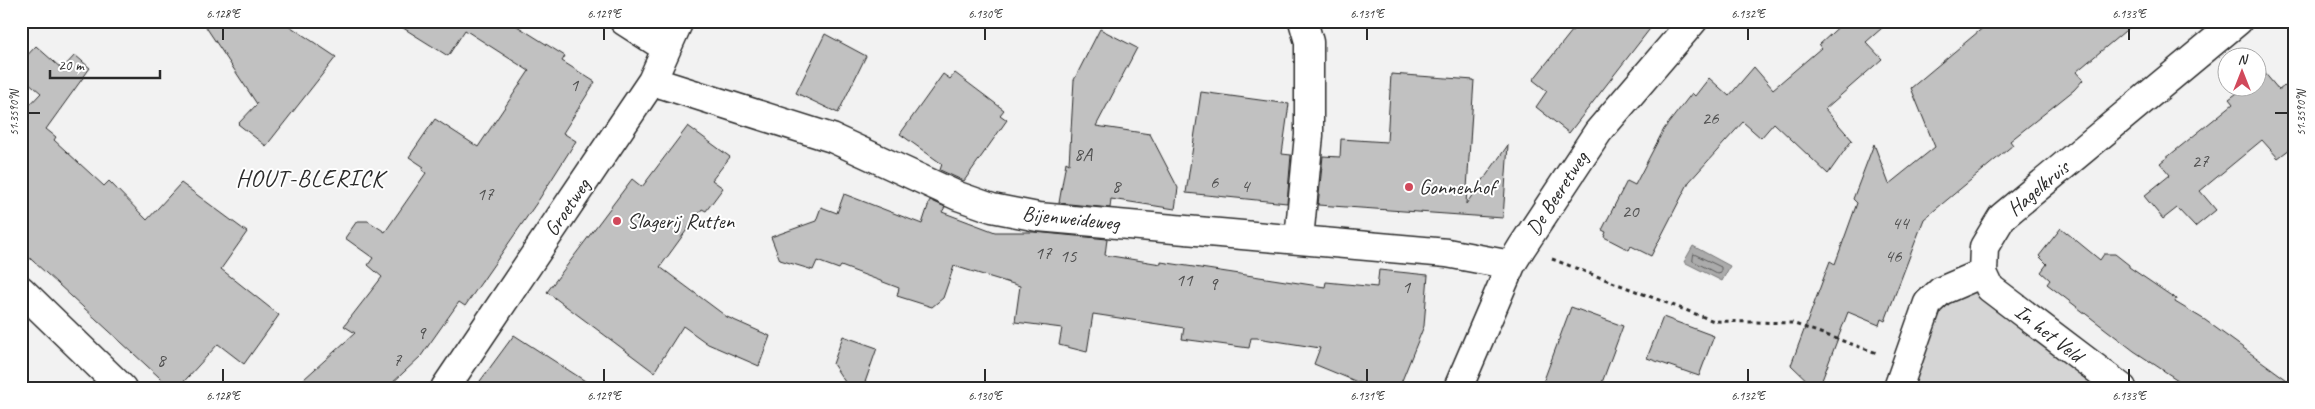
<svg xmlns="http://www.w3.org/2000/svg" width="2315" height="409" viewBox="0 0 2315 409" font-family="Caveat,sans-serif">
	<rect width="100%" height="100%" fill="#f2f2f2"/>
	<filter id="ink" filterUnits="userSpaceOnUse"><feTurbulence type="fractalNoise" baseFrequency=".02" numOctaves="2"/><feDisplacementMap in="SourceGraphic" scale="10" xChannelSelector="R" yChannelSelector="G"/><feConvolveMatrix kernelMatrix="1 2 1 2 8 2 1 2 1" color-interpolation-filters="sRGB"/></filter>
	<g filter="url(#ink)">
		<!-- green -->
		<path fill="#d5d5d5" stroke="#808080" d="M1975,291L2104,388H1911L1943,304Z"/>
		<!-- water -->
		<path fill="#ababab" stroke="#787878" d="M1693,246L1730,266L1722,281L1684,262Z"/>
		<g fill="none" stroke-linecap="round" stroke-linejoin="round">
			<!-- shore -->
			<path stroke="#5e5e5e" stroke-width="1" d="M1694,254L1721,267V273L1718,274L1693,261Z"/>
		</g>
		<!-- building -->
		<path fill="#c1c1c1" stroke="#2b2b2b" d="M202,21H282L336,57L266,146L238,124L257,104Z
			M392,21H509L565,56L562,61L595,82L563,133L576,141L538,201L465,306L459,302L421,356L387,388H294L355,333L344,326L382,277L368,265L373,258L345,238L357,221H368L385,232L426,173L422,170L424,167L409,157L435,119L478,147L529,71L465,30L448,56Z
			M1580,21H1656L1569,133L1536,107L1547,91L1533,80Z
			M1845,21H1890L1866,42L1882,59L1825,109L1852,140L1828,174L1774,123L1761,138L1743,122L1689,182L1651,256L1631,246L1629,250L1604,237L1606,232L1602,230L1627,181L1635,185L1664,129L1692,93L1695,96L1709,78L1729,96L1754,67L1773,89L1821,48L1819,45Z
			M1991,21H2137L2076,72L2083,80L2074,90L2010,141L2013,145L1924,219L1885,321L1881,319L1879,325L1848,312L1819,388H1815L1791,365L1830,261L1835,264L1857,203L1853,199L1874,144L1889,184L1935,147L1911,88Z
			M1100,29L1137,48L1096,126L1150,134L1178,188L1175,209L1111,199L1110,208L1059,203L1066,162L1069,164L1074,80Z
			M825,34L866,56L838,113L796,93Z
			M36,46L62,69L75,55L90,68L46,129L56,137L54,140L104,186L109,181L147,220L181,183L247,232L221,269L279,315L244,364L218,344L178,388H171L21,250V108L24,111L41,93L21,76V62Z
			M2263,71L2279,90L2294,78V146L2278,158L2262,140L2200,191L2216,210L2195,227L2177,208L2163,219L2144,196L2170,175L2160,163L2233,104L2229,99L2244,88H2258V76Z
			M955,73L1004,110L1000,115L1007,120L964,181L940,170L942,164L900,134L943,74L950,79Z
			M1391,74L1474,80L1466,204L1508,145L1503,218L1318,205L1323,156L1340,157L1341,139L1387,142Z
			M1201,92L1289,104L1282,154L1291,155L1287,203L1186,193Z
			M688,126L730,157L712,180L723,188L706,211L702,209L660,267L727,317L770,336L759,366L708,344L683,326L654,372L547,292L632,179L642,187Z
			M844,194L922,224L930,200L945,207L942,212L995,232H1034L1107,239L1105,255L1161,264V262L1325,287L1326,282L1377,287L1379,270L1428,275L1424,326L1399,388H1372L1314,364L1320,348L1257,338H1251L1249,348L1182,339L1184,328L1093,314L1087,352L1059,345L1062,328L1015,322L1020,286L954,266L943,298L932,307L897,296L899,288L841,266L839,269L817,261L813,270L780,260L771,237L816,221L821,207L837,213Z
			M2061,228L2100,260L2104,254H2115L2129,265V267L2176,299L2175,302L2205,320L2294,385V388H2190L2134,351L2047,284L2050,280L2041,272L2047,264L2039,256Z
			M1571,307L1623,326L1600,388H1541Z
			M1663,317L1714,336L1699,376L1647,358Z
			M514,335L596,388H475Z
			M843,336L877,348L863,388H849L833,364Z"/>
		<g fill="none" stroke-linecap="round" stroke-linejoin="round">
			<defs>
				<path id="street" d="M624,21L666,48
					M652,81L832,138L958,196L992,208L1038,217L1447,253L1511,265
					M1299,239L1309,135V42L1303,21
					M1983,273L1990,288L2122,388
					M21,290L122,388
					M445,388L652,81L679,21
					M1458,388L1511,265L1522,247L1598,132L1693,21
					M1898,388L1928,303L1941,291L1983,273L1984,247L2002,217L2238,21"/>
			</defs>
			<!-- street casing -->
			<use href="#street" stroke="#2b2b2b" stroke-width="31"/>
			<!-- path -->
			<path stroke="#2b2b2b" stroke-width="3" stroke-dasharray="4 4" stroke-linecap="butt" d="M1552,259L1714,321L1792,323L1877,353"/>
			<!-- street -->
			<use href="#street" stroke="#fff" stroke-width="28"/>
		</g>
	</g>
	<!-- ticks -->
	<path fill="none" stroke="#2b2b2b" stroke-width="2" d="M223,28V40M604,28V40M985,28V40M1367,28V40M1748,28V40M2129,28V40M28,113H40M2275,113H2288M223,369V382M604,369V382M985,369V382M1367,369V382M1748,369V382M2129,369V382"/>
	<!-- markers -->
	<g fill="#d1495b" stroke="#fff" stroke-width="2">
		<circle cx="1409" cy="187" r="5"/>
		<circle cx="617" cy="221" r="5"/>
	</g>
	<g text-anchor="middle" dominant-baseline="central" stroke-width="4" stroke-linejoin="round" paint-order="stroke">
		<!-- number labels -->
		<g font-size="19" fill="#505050">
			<text x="574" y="85">1</text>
			<text x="1710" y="118">26</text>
			<text x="1083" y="154">8A</text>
			<text x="2200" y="161">27</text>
			<text x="1214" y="182">6</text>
			<text x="1116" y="186">8</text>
			<text x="1245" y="186">4</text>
			<text x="485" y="194">17</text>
			<text x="1630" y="211">20</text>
			<text x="1900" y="223">44</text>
			<text x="1043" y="253">17</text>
			<text x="1068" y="256">15</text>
			<text x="1893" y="256">46</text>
			<text x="1184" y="280">11</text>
			<text x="1213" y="284">9</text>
			<text x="1406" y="287">1</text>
			<text x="421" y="333">9</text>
			<text x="161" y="360">8</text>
			<text x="397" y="360">7</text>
		</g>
		<!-- poi labels -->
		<g font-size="21" fill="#2b2b2b" stroke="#fff" text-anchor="start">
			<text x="1419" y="187">Gonnenhof</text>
			<text x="627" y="221">Slagerij Rutten</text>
		</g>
		<!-- street labels -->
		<g font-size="21" fill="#2b2b2b" stroke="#fff">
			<text transform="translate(2038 188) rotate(-40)">Hagelkruis</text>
			<text transform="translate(1557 193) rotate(-57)">De Beeretweg</text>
			<text transform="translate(567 207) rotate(-56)">Groetweg</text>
			<text transform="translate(1071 218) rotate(6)">Bijenweideweg</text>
			<text transform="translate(2049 333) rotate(38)">In het Veld</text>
		</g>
		<!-- quarter labels -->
		<g font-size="24" letter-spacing="1" fill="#2b2b2b" stroke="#fff">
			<text x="310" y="178">HOUT-BLERICK</text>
		</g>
	</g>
	<!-- margin -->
	<rect width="2315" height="409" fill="none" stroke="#fff" stroke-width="55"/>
	<!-- north arrow -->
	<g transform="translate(2242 72)"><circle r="24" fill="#ffffff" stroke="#aaaaaa"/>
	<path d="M0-4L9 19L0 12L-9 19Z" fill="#d1495b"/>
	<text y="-8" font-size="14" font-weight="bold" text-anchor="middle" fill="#2b2b2b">N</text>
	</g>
	<!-- scale -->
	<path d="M50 70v8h110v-8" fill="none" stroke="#2b2b2b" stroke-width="2.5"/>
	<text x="58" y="70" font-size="15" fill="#2b2b2b" stroke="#ffffff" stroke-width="4" paint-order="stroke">20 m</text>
	<rect x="28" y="28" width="2260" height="354" fill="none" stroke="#2b2b2b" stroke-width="2"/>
	<g font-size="12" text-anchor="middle" fill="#2b2b2b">
		<text x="223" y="18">6.128°E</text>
		<text x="604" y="18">6.129°E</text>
		<text x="985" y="18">6.130°E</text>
		<text x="1367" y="18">6.131°E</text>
		<text x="1748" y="18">6.132°E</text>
		<text x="2129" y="18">6.133°E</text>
		<text transform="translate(14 113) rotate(-90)" y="4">51.3590°N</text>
		<text transform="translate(2301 113) rotate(-90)" y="4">51.3590°N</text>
		<text x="223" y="400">6.128°E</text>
		<text x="604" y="400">6.129°E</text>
		<text x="985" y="400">6.130°E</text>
		<text x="1367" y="400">6.131°E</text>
		<text x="1748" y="400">6.132°E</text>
		<text x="2129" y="400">6.133°E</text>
	</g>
</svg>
